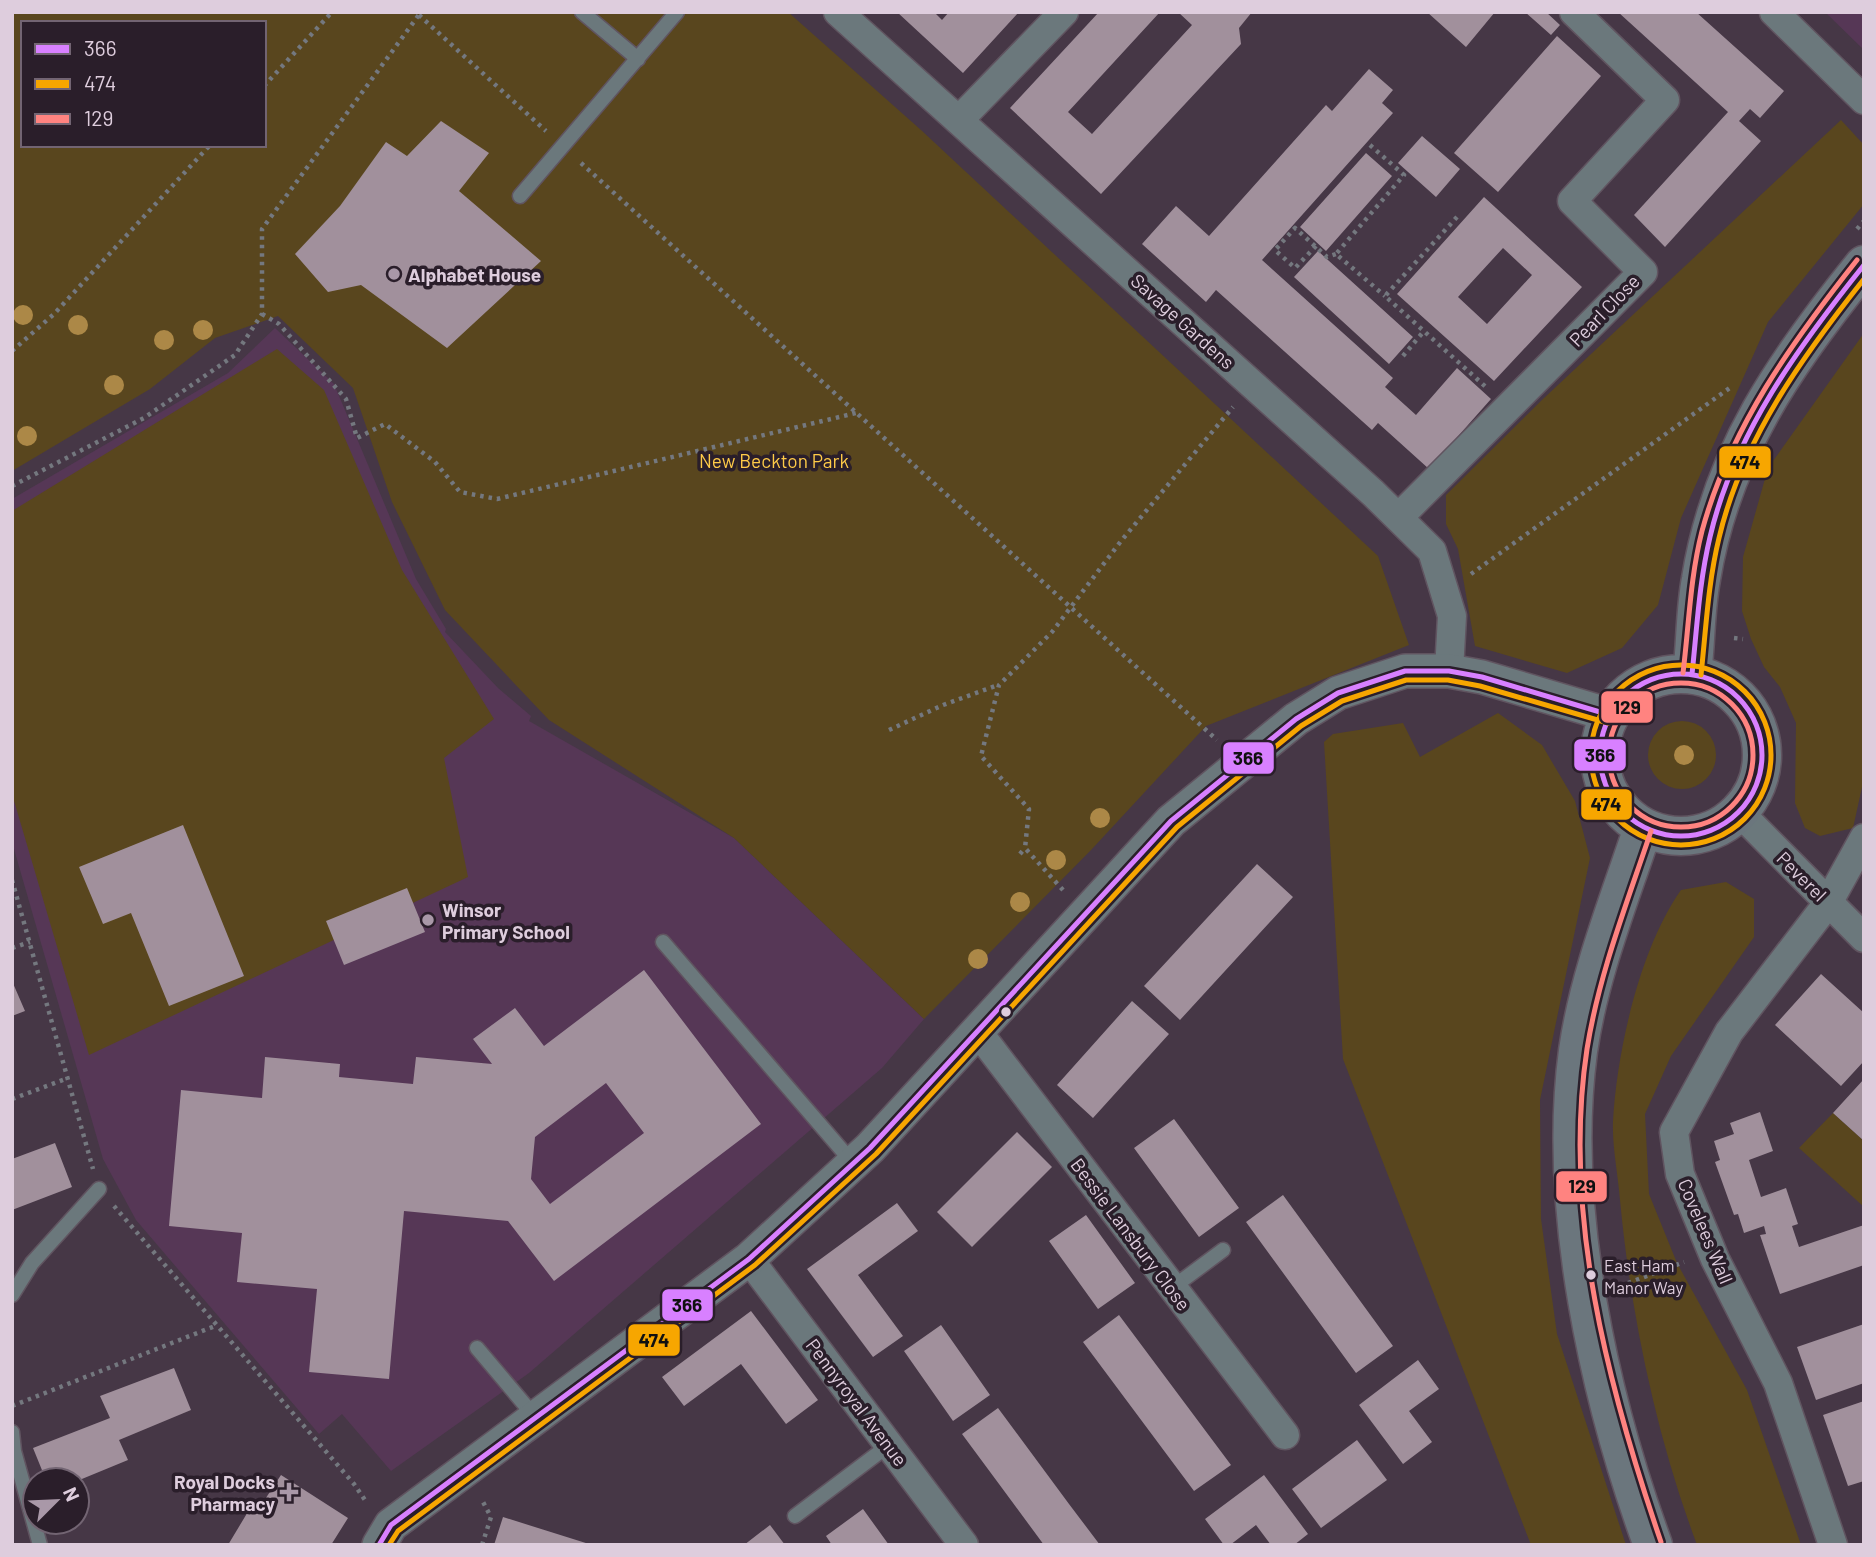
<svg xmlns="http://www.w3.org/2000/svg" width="1876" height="1557" viewBox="0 0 1876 1557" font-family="Barlow,sans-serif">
	<rect width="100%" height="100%" fill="#463746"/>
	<!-- built -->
	<path fill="#563756" d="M1825,12H1864V50Z
		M275,328L334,384L416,579L446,629L445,632L498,688L531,716L529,721L734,838L924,1019L882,1068L529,1373L391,1471L342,1414L319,1434L136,1220L103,1159L12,842V499L228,373Z"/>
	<!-- green -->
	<path fill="#59461e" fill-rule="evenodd" d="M12,12H788L921,130L1378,556L1409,645L1206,726L1092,849L924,1019L734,838L549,720L445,610L392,502L353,388L278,316L215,338L150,389L12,471ZM23,23H264V145H23Z
		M1841,120L1864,145V204L1768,322L1681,518L1658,605L1622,648L1567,673L1475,646L1458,549L1446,524V495L1543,399Z
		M1864,333V778L1853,828L1820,836L1805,828L1795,803L1796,723L1780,687L1764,667L1751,639L1742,611L1743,557L1768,468Z
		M277,349L324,390L402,570L494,719L444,758L468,877L89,1055L12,794V511Z
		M1498,713L1542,745L1575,801L1590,858L1540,1100L1541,1219L1557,1334L1626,1545H1531L1343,1059L1324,742L1333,734L1403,723L1420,757Z
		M1648 755a34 34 0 1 1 68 0a34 34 0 1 1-68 0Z
		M1726,882L1754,899V937L1671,1056L1645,1114L1649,1194L1677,1263L1747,1390L1801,1545H1697C1656,1435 1631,1316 1620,1200C1618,1174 1612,1146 1613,1121C1617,1050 1640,948 1681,890Z
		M1833,1113L1864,1141V1207L1799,1148Z"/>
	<!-- building -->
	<path fill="#a1909c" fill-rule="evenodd" d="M897,12H934L942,20L949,12H1019L963,73Z
		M1099,12H1160L1068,112L1092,134L1192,25L1178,12H1252L1239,28L1241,44L1101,194L1010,108Z
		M1427,12H1495L1466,47Z
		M1525,12H1546L1560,25L1551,35Z
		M1618,12H1696L1784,91L1760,118L1750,109L1739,121L1761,141L1665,247L1634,215L1728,112Z
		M1557,36L1601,76L1498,192L1454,153Z
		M1369,69L1393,90L1382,103L1393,113L1262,260L1393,378L1385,387L1416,415L1457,368L1491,399L1429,469L1378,423L1372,430L1216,290L1206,302L1142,244L1176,206L1209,236L1326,105L1332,111Z
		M441,121L489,153L459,191L541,261L447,348L361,285L328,292L295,254L340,206L386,142L407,156Z
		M1422,136L1460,169L1436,197L1398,163Z
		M1366,153L1392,176L1326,251L1300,227Z
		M1484,197L1582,287L1494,381L1397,294ZM1503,248L1532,275L1487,324L1458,297Z
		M1318,251L1413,337L1389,364L1294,277Z
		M183,825L244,976L169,1006L131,913L103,924L79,867Z
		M1257,864L1293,897L1180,1020L1144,986Z
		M407,888L425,932L344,965L326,921Z
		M644,970L761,1124L554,1281L508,1221L404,1211L389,1379L309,1372L317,1289L237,1282L242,1233L169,1226L181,1090L262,1098L265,1057L340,1064L339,1077L413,1084L416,1057L492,1064L473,1039L515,1008L544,1046ZM606,1083L644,1133L550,1204L531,1179L535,1137Z
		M1821,974L1864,1013V1061L1841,1086L1775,1025Z
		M12,981L25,1011L12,1016Z
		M1132,1001L1169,1034L1093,1118L1057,1085Z
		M1864,1079V1141L1833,1113Z
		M1760,1112L1773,1151L1749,1160L1761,1197L1786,1188L1798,1224L1792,1226L1799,1247L1864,1225V1265L1780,1294L1760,1235L1766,1234L1764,1226L1744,1233L1738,1214L1734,1215L1715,1162L1720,1160L1714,1141L1734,1134L1730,1123Z
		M1174,1119L1239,1208L1199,1237L1134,1148Z
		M1017,1132L1052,1167L972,1247L937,1212Z
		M55,1143L72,1187L12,1210V1159Z
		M1283,1195L1393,1346L1356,1373L1246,1222Z
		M897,1203L918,1231L858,1275L903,1336L873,1357L807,1269Z
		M1086,1215L1135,1283L1098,1309L1049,1241Z
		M751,1311L818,1400L786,1424L741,1364L684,1406L662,1377Z
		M1119,1315L1231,1465L1194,1491L1083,1342Z
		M1864,1324V1383L1816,1400L1797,1347Z
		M941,1325L990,1395L953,1421L904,1351Z
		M1418,1360L1439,1389L1409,1411L1432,1442L1403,1464L1359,1405Z
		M174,1368L191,1410L119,1440L128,1460L77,1481L46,1480L33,1448L110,1418L100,1396Z
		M1864,1401V1481L1848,1486L1823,1415Z
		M998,1408L1069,1504L1100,1545H1044L999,1484L962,1434Z
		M1357,1440L1387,1480L1321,1528L1292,1489Z
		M281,1475L348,1518L331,1545H228L252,1505L258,1510Z
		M1264,1475L1308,1534L1294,1545H1271L1256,1525L1230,1545H1224L1205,1519Z
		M863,1509L889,1545H832L826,1536Z
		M503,1517L589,1544V1545H494Z
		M770,1525L785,1545H744Z"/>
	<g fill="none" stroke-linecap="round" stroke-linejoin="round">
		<defs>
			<path id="service" d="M582,12L638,59
				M520,196L677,12
				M663,942L853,1163
				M1172,1288L1223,1250
				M12,1295L32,1263L99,1189
				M477,1348L536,1418
				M12,1432L14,1451L40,1545
				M795,1516L889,1445"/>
			<path id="minor" d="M838,12L1373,493L1432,551L1452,616L1449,671
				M1774,12L1864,100
				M959,120L1064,12
				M1399,517L1643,272L1572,201L1665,100L1574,12
				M1740,813L1864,938
				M978,1032L1285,1435
				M749,1259L964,1545
				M1833,1545L1778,1383L1715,1259L1680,1174L1674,1132L1729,1032L1828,903L1864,838"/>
			<path id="tertiary" d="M379,1545L391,1525L749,1259L870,1148L1171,821L1296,719L1338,693L1405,671H1449L1482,677L1610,715"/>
			<path id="primary" d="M1600 755a81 81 0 1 1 162 0a81 81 0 1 1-162 0Z
				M1692,674C1696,643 1695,610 1701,579C1721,454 1786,361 1864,265
				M1643,828C1619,901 1589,974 1578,1051C1557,1207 1599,1398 1653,1545"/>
		</defs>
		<!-- service casing -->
		<use href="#service" stroke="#605460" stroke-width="17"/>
		<!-- minor casing -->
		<use href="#minor" stroke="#605460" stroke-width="31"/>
		<!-- tertiary casing -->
		<use href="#tertiary" stroke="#605460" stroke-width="36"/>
		<!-- primary casing -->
		<use href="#primary" stroke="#605460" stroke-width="41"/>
		<!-- path -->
		<path stroke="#74787f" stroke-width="4.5" stroke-dasharray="3.5 5" stroke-linecap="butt" d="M419,15L546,131
			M264,86L332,12
			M1370,145L1404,175L1336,254L1385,296
			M581,163L1217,740
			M1457,217L1385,296L1487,388
			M1857,229L1864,221
			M1316,246L1295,268L1275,250L1295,228L1327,257L1336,254
			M262,314L279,324L346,399L357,438L385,424L435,462L460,492L497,499L856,413
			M12,351L54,314L210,145
			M1403,356L1424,331
			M12,486L144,418L235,355L262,314V229L421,12
			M1471,574L1731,387
			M1734,638L1743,639
			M889,730L943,705L998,685
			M1020,854L1025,848
			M12,880L93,1169
			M1063,890L1025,848L1029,809L981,756L999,685L1052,632L1121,541L1233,407
			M12,948L30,942
			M12,1099L68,1078
			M114,1206L354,1484L367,1503
			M1620,1286L1684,1262
			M12,1406L215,1326
			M482,1545L491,1517L482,1500"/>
		<!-- service -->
		<use href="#service" stroke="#6b787c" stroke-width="14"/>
		<!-- minor -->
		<use href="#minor" stroke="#6b787c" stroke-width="28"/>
		<!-- tertiary -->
		<use href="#tertiary" stroke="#6b787c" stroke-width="33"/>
		<!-- primary -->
		<use href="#primary" stroke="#6b767d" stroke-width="38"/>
		<defs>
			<path id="bus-1" d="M1600 755a81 81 0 1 1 162 0a81 81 0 1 1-162 0Z
				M1692,674C1697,628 1699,583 1710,537C1734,434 1799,346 1864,265
				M379,1545L391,1525L749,1259L870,1148L1171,821L1296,719L1338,693L1405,671H1449L1482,677L1610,715"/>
			<path id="bus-2" d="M1591 755a90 90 0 1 1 180 0a90 90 0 1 1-180 0Z
				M1701,675C1706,629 1708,583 1719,538C1742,440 1802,357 1864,279
				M389,1545L398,1531L755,1265L876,1154L1177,827L1301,726L1342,701L1406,680H1448L1480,686L1608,723"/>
			<path id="bus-3" d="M1683,673C1689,625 1690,578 1702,531C1730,428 1792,342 1857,260
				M1609 755a72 72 0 1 1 144 0a72 72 0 1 1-144 0Z
				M1651,831C1627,903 1599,974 1587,1049C1562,1214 1608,1387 1661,1542"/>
		</defs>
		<!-- bus-1 casing -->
		<use href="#bus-1" stroke="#2a1e2a" stroke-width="10"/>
		<!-- bus-2 casing -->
		<use href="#bus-2" stroke="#2a1e2a" stroke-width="10"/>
		<!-- bus-3 casing -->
		<use href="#bus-3" stroke="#2a1e2a" stroke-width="10"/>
		<!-- bus-1 -->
		<use href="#bus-1" stroke="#d880ff" stroke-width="5"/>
		<!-- bus-2 -->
		<use href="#bus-2" stroke="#f7a600" stroke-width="5"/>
		<!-- bus-3 -->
		<use href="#bus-3" stroke="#ff8380" stroke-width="5"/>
	</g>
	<!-- trees -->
	<g fill="#ac8847">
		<circle cx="23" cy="315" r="10"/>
		<circle cx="78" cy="325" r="10"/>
		<circle cx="203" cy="330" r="10"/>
		<circle cx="164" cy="340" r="10"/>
		<circle cx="114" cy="385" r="10"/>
		<circle cx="27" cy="436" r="10"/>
		<circle cx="1684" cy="755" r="10"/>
		<circle cx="1100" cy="818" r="10"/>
		<circle cx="1056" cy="860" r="10"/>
		<circle cx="1020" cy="902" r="10"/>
		<circle cx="978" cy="959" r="10"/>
	</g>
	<!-- markers -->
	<g fill="#a998a8" stroke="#2a1e2a" stroke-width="2.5">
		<circle cx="394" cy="274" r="7"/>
		<circle cx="428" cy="920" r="7"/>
		<path d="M285.5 1481.5h7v7h7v7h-7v7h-7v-7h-7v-7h7z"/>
	</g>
	<g fill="#decddd" stroke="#2a1e2a" stroke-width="2.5">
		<circle cx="1006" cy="1012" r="6"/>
		<circle cx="1591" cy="1275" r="6"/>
	</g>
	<g text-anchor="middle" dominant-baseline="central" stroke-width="7" stroke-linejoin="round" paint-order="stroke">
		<!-- bus labels -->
		<g font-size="17" fill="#decddd" stroke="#2a1e2a" text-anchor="start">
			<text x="1604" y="1265">East Ham<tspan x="1604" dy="22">Manor Way</tspan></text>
		</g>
		<!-- poi labels -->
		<g font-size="19" font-weight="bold" fill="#decddd" stroke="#2a1e2a" text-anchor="start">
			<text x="408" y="274">Alphabet House</text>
			<text x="442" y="909">Winsor<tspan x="442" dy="22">Primary School</tspan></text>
			<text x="275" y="1481" text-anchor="end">Royal Docks<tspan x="275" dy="22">Pharmacy</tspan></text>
		</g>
		<!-- street labels -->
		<g font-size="19" fill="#decddd" stroke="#2a1e2a">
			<text transform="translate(1604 310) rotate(-46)">Pearl Close</text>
			<text transform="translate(1183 321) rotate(42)">Savage Gardens</text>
			<text transform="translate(1802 876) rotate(45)">Peverel</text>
			<text transform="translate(1706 1231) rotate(67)">Covelees Wall</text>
			<text transform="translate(1131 1234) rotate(53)">Bessie Lansbury Close</text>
			<text transform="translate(857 1402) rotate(53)">Pennyroyal Avenue</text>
		</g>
		<!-- park labels -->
		<g font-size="19" fill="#ffcb48" stroke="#2a1e2a">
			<text x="774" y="460">New Beckton Park</text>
		</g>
	</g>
	<g stroke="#2a1e2a" stroke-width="2.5">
		<rect x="1718" y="445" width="54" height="34" rx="7" fill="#f7a600"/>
		<rect x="1600" y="690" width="54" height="34" rx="7" fill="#ff8380"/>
		<rect x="1573" y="738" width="54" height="34" rx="7" fill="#d880ff"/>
		<rect x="1222" y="741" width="53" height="34" rx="7" fill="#d880ff"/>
		<rect x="1580" y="788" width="53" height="33" rx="7" fill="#f7a600"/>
		<rect x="1555" y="1170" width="53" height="33" rx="7" fill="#ff8380"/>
		<rect x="661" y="1288" width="53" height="34" rx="7" fill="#d880ff"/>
		<rect x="627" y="1323" width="54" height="34" rx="7" fill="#f7a600"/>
	</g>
	<g font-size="19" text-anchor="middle" font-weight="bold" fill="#111">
		<text x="1745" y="469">474</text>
		<text x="1627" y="714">129</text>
		<text x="1600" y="762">366</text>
		<text x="1248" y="765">366</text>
		<text x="1606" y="811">474</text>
		<text x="1582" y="1193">129</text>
		<text x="687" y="1312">366</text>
		<text x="654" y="1347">474</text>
	</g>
	<!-- border -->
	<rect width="1876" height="1557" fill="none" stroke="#decddd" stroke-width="28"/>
	<!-- legend -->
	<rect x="21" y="21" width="245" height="126" fill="#2a1e2a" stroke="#726472" stroke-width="2"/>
	<rect x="35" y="44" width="35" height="10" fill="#d880ff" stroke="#726472" stroke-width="2"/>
	<text x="84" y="56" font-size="21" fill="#decddd">366</text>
	<rect x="35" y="79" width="35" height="10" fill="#f7a600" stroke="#726472" stroke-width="2"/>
	<text x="84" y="91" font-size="21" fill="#decddd">474</text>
	<rect x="35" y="114" width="35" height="10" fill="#ff8380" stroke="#726472" stroke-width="2"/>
	<text x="84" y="126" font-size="21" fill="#decddd">129</text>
	<!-- north arrow -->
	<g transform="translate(56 1501) rotate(66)"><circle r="33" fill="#2a1e2a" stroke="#726472" stroke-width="2"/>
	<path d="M0-5L12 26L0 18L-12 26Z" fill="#a998a8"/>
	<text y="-10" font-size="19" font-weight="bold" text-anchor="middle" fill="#decddd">N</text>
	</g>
</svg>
